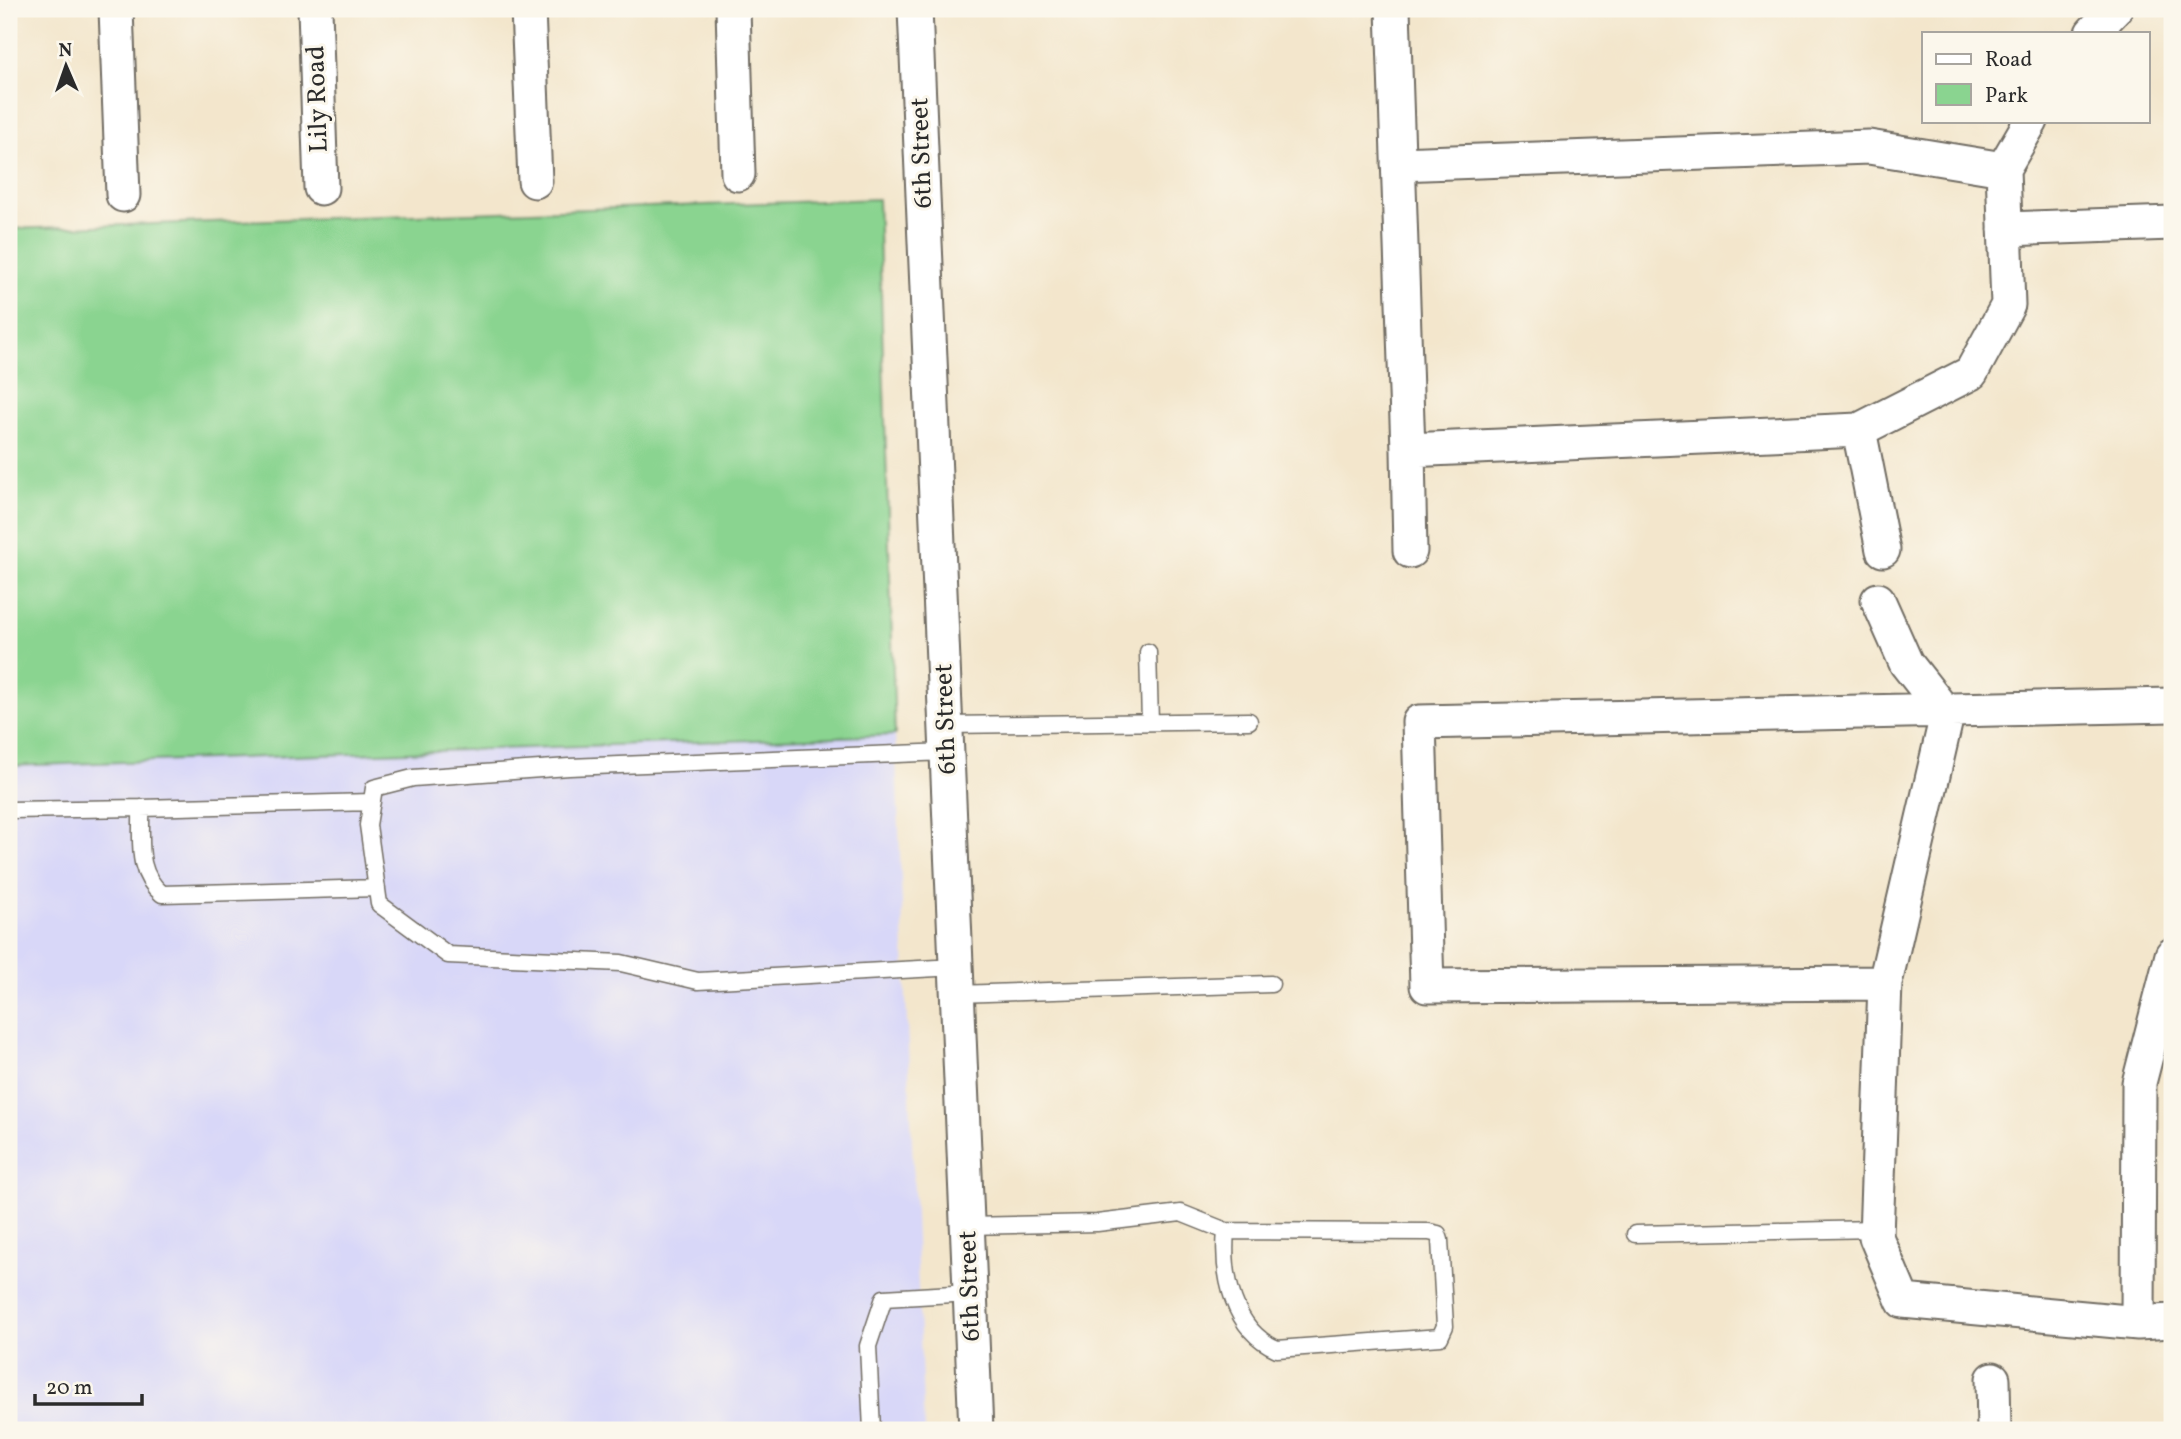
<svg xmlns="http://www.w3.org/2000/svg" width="2181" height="1439" viewBox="0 0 2181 1439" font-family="Vollkorn,serif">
	<rect width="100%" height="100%" fill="#fbf7ec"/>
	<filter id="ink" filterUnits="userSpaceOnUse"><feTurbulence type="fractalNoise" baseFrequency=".0143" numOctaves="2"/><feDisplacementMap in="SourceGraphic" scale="14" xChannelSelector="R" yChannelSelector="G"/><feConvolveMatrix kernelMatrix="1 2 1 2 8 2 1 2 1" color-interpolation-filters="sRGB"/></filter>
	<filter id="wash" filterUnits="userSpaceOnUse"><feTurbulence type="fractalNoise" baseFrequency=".00686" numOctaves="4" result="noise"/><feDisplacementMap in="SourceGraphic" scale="28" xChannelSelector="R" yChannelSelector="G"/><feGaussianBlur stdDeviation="1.57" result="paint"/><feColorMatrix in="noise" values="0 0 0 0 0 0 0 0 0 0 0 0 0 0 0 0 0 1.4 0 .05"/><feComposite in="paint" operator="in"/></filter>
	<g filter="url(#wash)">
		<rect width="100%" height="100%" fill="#f3e6cc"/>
		<!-- built -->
		<path fill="#d8d7f8" d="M895,735L924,1430H9V766Z"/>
		<!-- green -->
		<path fill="#8ad490" stroke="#5a805e" stroke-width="2" d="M878,199L895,735L9,766V229Z"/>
	</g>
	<g filter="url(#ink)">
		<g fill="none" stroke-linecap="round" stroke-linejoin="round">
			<defs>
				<path id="service" d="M1148,652L1150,722
					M946,725L1249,721
					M947,752L569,767L413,778L374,788L368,825L379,904L448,955L621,963L698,981L956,967
					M372,802L141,808C142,842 135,871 162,894L377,888
					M9,810L141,808
					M957,994L1271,984
					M967,1226L1097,1223L1181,1213L1226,1231L1429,1232L1438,1234L1440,1240L1445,1326L1440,1337L1277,1349C1233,1330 1222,1275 1226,1231
					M1635,1234L1876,1229
					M872,1430L868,1346L884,1298L970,1293"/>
				<path id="minor" d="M116,9L123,195
					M315,9L321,188
					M528,9L535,181
					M733,9L738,174
					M915,9L976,1430
					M1393,9L1408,450L1859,430
					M2092,33L2115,9
					M1398,164L1869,147L2003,169
					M2005,229L2172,223
					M1408,450L1410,551
					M1883,550L1859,430L1971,373L2008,305L2003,169L2031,121
					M1878,600L1906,663L1947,715L1885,983L1876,1237L1903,1301L2138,1323L2172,1321
					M1885,983L1427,986L1419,722L2172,705
					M2138,1323L2139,1083L2172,955
					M1993,1379L1994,1430"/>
			</defs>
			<!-- service casing -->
			<use href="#service" stroke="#716c63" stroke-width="19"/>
			<!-- minor casing -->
			<use href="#minor" stroke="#716c63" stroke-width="37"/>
			<!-- service -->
			<use href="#service" stroke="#fff" stroke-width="16"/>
			<!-- minor -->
			<use href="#minor" stroke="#fff" stroke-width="33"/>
		</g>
	</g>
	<g text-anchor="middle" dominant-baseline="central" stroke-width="6" stroke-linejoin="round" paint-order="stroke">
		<!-- street labels -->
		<g font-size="26" fill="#2b2b2b" stroke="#fbf7ec">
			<text transform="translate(318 99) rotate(-92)">Lily Road</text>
			<text transform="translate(922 153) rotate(-92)">6th Street</text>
			<text transform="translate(946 719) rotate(-92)">6th Street</text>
			<text transform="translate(970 1286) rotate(-92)">6th Street</text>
		</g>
	</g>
	<!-- margin -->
	<rect width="2181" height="1439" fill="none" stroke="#fbf7ec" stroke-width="35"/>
	<!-- legend -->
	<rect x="1922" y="32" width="228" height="91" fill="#fbf7ec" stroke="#a8a59f" stroke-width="2"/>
	<rect x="1936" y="54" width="35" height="10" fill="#ffffff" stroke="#a8a59f" stroke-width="2"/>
	<text x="1985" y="66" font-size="21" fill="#2b2b2b">Road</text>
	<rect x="1936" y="84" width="35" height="21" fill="#8ad490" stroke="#a8a59f" stroke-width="2"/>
	<text x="1985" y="102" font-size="21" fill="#2b2b2b">Park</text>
	<!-- north arrow -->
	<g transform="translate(66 66) rotate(358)" stroke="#fbf7ec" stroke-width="5" paint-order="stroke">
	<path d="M0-5L12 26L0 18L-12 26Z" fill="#2b2b2b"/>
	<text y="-10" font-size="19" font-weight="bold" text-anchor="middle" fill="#2b2b2b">N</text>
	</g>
	<!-- scale -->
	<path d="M35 1394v10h107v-10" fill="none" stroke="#2b2b2b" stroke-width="3.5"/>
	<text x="46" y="1394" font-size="21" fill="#2b2b2b" stroke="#fbf7ec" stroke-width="5" paint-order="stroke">20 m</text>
</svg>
